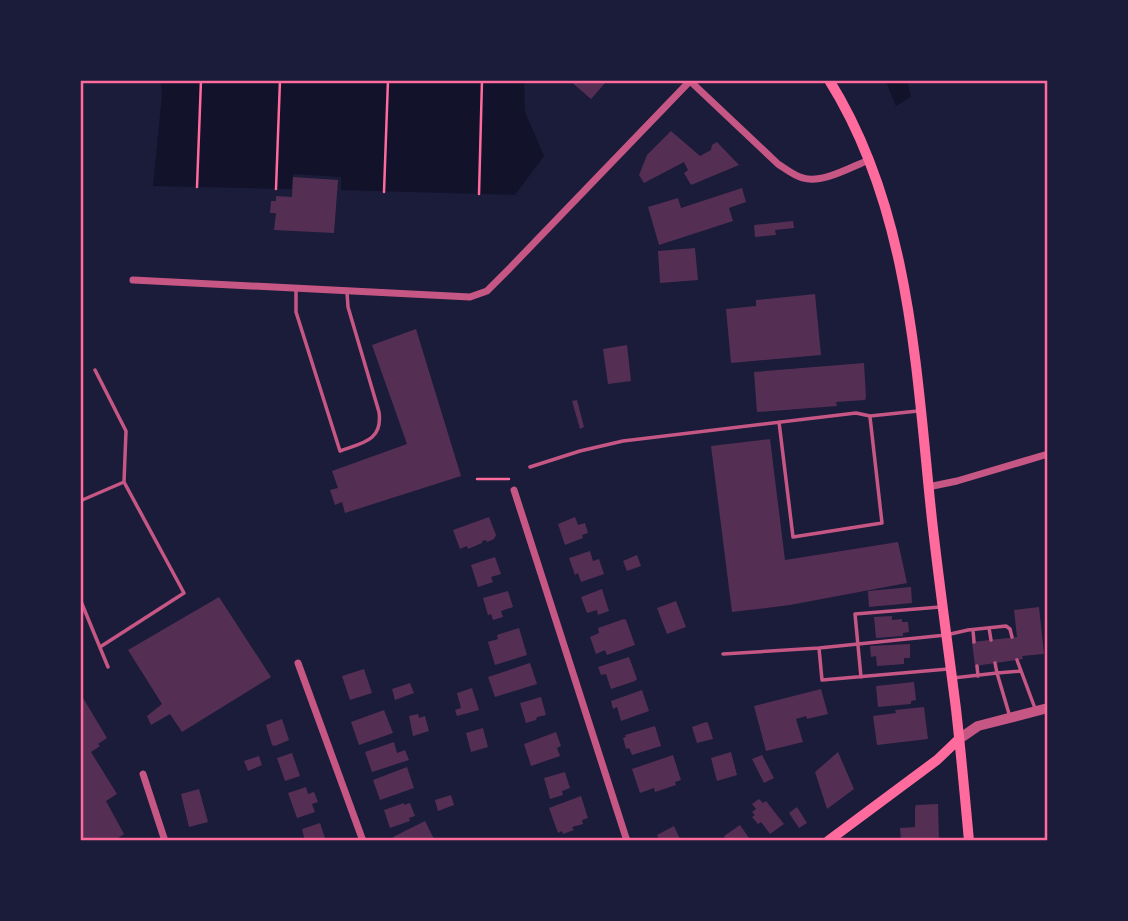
<svg xmlns="http://www.w3.org/2000/svg" width="1128" height="921" viewBox="0 0 1128 921" font-family="'Noto Sans',sans-serif">
	<rect width="100%" height="100%" fill="#1b1b3a"/>
	<!-- water -->
	<path fill="#12122b" d="M161,81H524L525,112L544,156L515,195L341,190V177L293,174L291,189L153,186L162,96Z
		M886,81H907L911,97L896,106Z"/>
	<!-- building -->
	<path fill="#542f53" d="M569,80H602L605,83L591,99Z
		M671,131L700,156L711,150L712,145L717,142L739,165L691,185L684,173L688,170L684,162L644,183L639,175L647,155Z
		M293,177L338,180L334,233L274,230L276,213H270L271,201H276V196L292,197Z
		M742,188L746,202L729,208L733,221L659,245L648,207L678,198L681,208Z
		M793,221L794,228L775,230L776,235L755,237L754,225Z
		M695,248L698,280L660,283L658,251Z
		M815,294L821,355L731,363L726,309L756,306V300Z
		M416,329L461,476L345,513L342,502L335,505L330,490L338,488L332,471L407,444L372,345Z
		M627,345L631,381L608,384L603,349Z
		M864,363L866,397L865,400L836,402L837,406L757,412L754,372Z
		M577,400L584,427L580,429L572,401Z
		M770,439L785,560L898,542L907,583L790,605L732,612L711,446Z
		M489,517L496,535L494,539L487,542L486,540L482,541V543L468,549L467,546L460,549L453,530Z
		M575,517L578,525L585,523L588,533L582,535L583,538L565,545L558,524Z
		M590,551L593,561L599,559L604,574L581,582L578,573L575,575L569,558Z
		M637,555L641,566L627,571L623,561Z
		M495,557L501,574L491,577L493,582L478,587L471,565Z
		M911,587L912,603L869,607L868,591Z
		M602,589L609,611L598,615L597,610L587,613L581,597Z
		M508,591L513,607L501,611L503,617L493,620L491,614L488,615L483,598Z
		M219,597L271,677L182,732L170,714L151,725L147,716L162,704L128,650Z
		M676,601L686,627L667,634L657,608Z
		M1039,607L1044,654L1022,656L1023,659L975,666L972,642L1017,637L1014,610Z
		M892,616V620L902,619V622H908L909,632L903,633V636L876,638L874,617Z
		M624,619L626,620L635,645L607,655L605,650L596,654L590,637L599,633L598,628Z
		M519,628L527,655L495,665L488,642L498,639L497,635Z
		M910,644V658H904V664L877,666L876,656L871,657L870,646Z
		M629,657L637,679L635,681L611,689L606,674L601,675L598,667Z
		M530,663L537,684L495,697L488,677Z
		M364,669L372,693L350,700L342,676Z
		M914,682L916,700L911,701V704L878,707L876,686Z
		M410,683L414,693L395,700L392,689Z
		M472,688L479,710L457,716L455,710L461,708L457,693Z
		M821,689L828,714L807,719L806,716L796,719L803,742L766,751L754,706Z
		M642,690L649,711L621,721L617,707L613,709L611,701Z
		M80,693L107,738L98,744L100,746L91,752L117,794L106,801L124,834L114,841H80Z
		M541,697L546,715L537,717L536,720L526,723L520,703Z
		M924,707L928,739L877,745L873,716L896,713L895,710Z
		M384,710L393,733L359,745L351,722Z
		M418,714L419,718L425,716L429,731L413,736L409,716Z
		M282,719L289,740L275,746L272,745L266,725Z
		M706,722L708,723L713,739L697,743L692,727Z
		M655,726L661,746L632,755L629,748L626,749L623,738L626,737L625,735Z
		M483,728L488,747L471,752L466,733Z
		M556,732L561,746L557,748L560,756L531,766L524,744Z
		M394,742L397,753L405,750L409,760L372,772L365,752Z
		M731,752L737,775L717,781L711,758Z
		M838,752L854,789L827,809L815,772Z
		M292,753L300,776L285,781L277,758Z
		M673,755L681,780L675,782L676,785L655,792L654,788L640,793L632,769Z
		M762,755L774,778L764,783L752,759Z
		M259,756L262,765L248,771L244,761Z
		M407,767L414,788L380,800L373,780Z
		M565,772L570,788L562,791L563,795L550,799L544,778Z
		M306,787L308,794L314,792L318,802L312,804L315,812L297,818L288,793Z
		M199,789L208,822L189,827L181,794Z
		M451,795L454,805L438,811L435,800Z
		M581,796L588,818L582,820L583,824L572,827L574,830L563,834L562,831L558,833L549,808Z
		M759,799L763,803L766,801L784,824L770,834L761,822L758,824L752,817L755,815L752,812L756,809L752,804Z
		M404,803V805L410,803L415,816L409,818L410,821L390,828L384,810Z
		M938,804L939,839L901,840L900,828L915,827V808L916,805Z
		M797,807L807,823L799,828L789,813Z
		M425,821L435,841H395L393,837Z
		M320,823L326,841H305L302,829Z
		M740,825L751,841H727L724,836Z
		M674,826L681,841H660L657,835Z"/>
	<g fill="none" stroke-linecap="round" stroke-linejoin="round">
		<!-- path -->
		<path stroke="#ff6b9d" stroke-width="2.5" d="M197,187L201,80
			M276,189L280,80
			M384,192L388,80
			M479,194L482,80
			M477,479H509"/>
		<!-- service -->
		<path stroke="#c65784" stroke-width="3.5" d="M296,290V312L340,451C362,443 383,441 379,412L348,307L347,292
			M95,370L126,431L124,482L184,593L100,647
			M779,422L793,537L882,523L870,417
			M530,467L580,451L623,441L856,413L870,416L918,411
			M80,501L124,482
			M80,599L108,667
			M989,628L991,640
			M973,630L974,642
			M819,648L946,635L968,630L1006,626L1010,629L1012,637
			M723,654L819,648L822,680L948,669
			M1017,660L1036,711
			M995,663L997,673L1021,671
			M977,666L978,676
			M861,677L855,614L940,607
			M953,678L997,673L1010,717"/>
		<!-- minor -->
		<path stroke="#c65784" stroke-width="7" d="M689,80L778,164C786,169 794,176 803,178C822,184 851,167 869,160
			M133,280L470,297L487,291L508,270L690,81
			M928,487L957,481L1048,454
			M514,490L627,841
			M298,663L363,841
			M143,774L165,841"/>
		<!-- tertiary -->
		<path stroke="#c65784" stroke-width="10" d="M959,739L978,726L1048,708"/>
		<!-- secondary -->
		<path stroke="#ff6b9d" stroke-width="10" d="M829,80C911,211 916,371 932,520C939,583 948,646 956,709C961,753 965,797 969,841
			M828,841L937,760L959,739"/>
	</g>
	<!-- border -->
	<rect width="1128" height="921" fill="none" stroke="#1b1b3a" stroke-width="164"/>
	<rect x="82" y="82" width="964" height="757" fill="none" stroke="#ff6b9d" stroke-width="2.5"/>
</svg>
